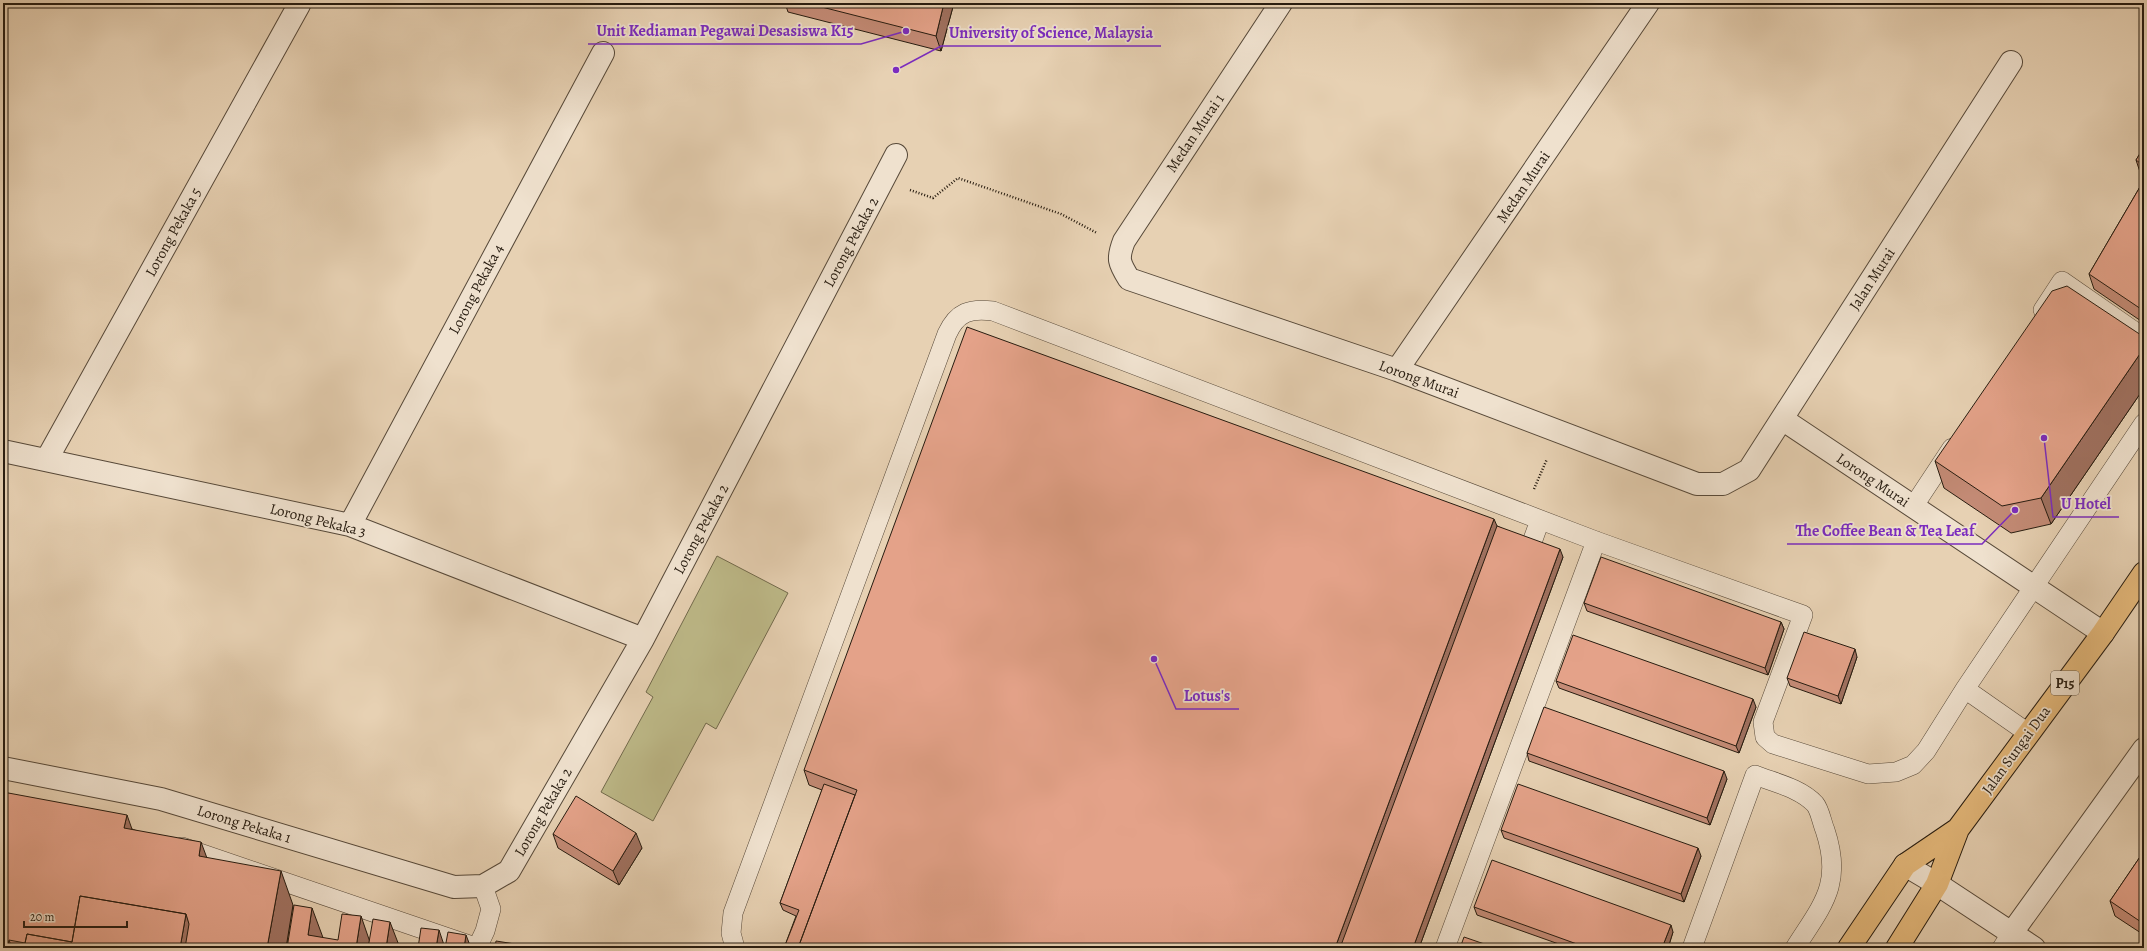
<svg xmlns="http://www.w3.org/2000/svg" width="2147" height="951" viewBox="0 0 2147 951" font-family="Alegreya,serif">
	<rect width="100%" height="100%" fill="#e7d1b3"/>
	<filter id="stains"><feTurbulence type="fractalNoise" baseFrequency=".005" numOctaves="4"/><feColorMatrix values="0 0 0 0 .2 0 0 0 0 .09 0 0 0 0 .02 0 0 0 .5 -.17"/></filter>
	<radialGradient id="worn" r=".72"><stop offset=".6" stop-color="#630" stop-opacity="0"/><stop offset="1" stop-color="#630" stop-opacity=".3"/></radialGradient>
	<!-- green -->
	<path fill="#bdb988" stroke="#726a4c" d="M717,556L788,593L716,729L706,723L653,821L601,792L653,697L646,692Z"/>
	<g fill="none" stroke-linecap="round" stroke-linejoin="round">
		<defs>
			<path id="lane" d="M2043,310L2062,281L2144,338
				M1913,507L1952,448
				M1531,545L1540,520
				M1965,689L2028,733
				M182,847L478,948
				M477,948L485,931L491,909L483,886
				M735,948L731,933L733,913L947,334C957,312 970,308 993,311L1596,541L1803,615L1763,722L1765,737L1773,744L1868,774L1896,772L1913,765L1926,751L1965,689L2144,423
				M1445,948L1596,541
				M1692,948L1755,775C1775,783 1800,788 1815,804C1820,810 1822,823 1825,830C1843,884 1823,904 1795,948
				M2002,948L2011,934"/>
			<path id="street" d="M1281,3L1124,241C1117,259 1119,263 1129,279L1397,370L1697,484H1723L1749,470L2011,62
				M1397,370L1648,3
				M1782,419L2103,633
				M3,451L350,525L643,639
				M47,459L299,5
				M350,525L603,53
				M3,768L161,799L454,887L483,886L509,871L643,639L896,155
				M1905,865L1937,884L2034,948
				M2011,934L2144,749"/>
			<path id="primary" d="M1849,948L1905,865L1958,829
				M1897,948L1937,884L1958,829L2103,633L2144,573"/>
		</defs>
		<!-- lane casing -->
		<use href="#lane" stroke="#574939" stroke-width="20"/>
		<!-- street casing -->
		<use href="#street" stroke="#574939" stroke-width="24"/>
		<!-- primary casing -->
		<use href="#primary" stroke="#271c10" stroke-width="24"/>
		<!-- path -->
		<path stroke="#271c10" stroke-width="2.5" stroke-dasharray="1 2" stroke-linecap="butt" d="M910,190L933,198L958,178L1061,214L1097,233
			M1534,489L1547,459"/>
		<!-- lane -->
		<use href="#lane" stroke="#efe1ce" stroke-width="19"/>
		<!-- street -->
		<use href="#street" stroke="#efe1ce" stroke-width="22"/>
		<!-- primary -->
		<use href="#primary" stroke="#e4b87a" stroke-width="22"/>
	</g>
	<!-- wall -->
	<path fill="#c48b76" stroke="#271c10" d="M785,3H954L941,51L788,12Z
		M2144,126V138L2141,131Z
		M2144,147V177L2141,175L2136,160Z
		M2144,180V323L2094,289L2089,274Z
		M2144,337V388L2051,524L2011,533L1944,488L1935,461Z
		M1497,526L1563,557L1419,948H784L796,916L783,910L780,903L822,790L809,785L804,770Z
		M1584,603L1781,622L1784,629L1768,675L1587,611Z
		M1857,657L1841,704L1790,686L1787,678Z
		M1556,681L1756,707L1739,753L1559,688Z
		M1527,753L1727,779L1710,825L1529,761Z
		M3,792L132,829L207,858L293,905L286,948H3Z
		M1501,830L1701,856L1684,902L1504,838Z
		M553,834L642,848L619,885L558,848Z
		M2144,851V935L2115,916L2110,901Z
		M1474,907L1673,932L1668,948H1570L1477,915Z"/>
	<!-- shaded-wall -->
	<path fill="#a07160" stroke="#271c10" d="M944,3H954L941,51L936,36Z
		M2144,348V388L2051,524L2041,498Z
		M1494,519L1500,533L1346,948H1335Z
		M1560,549L1563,557L1419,948H1413Z
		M1781,622L1784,629L1768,675L1765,668Z
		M1855,649L1857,657L1841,704L1838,696Z
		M1753,699L1756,707L1739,753L1736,746Z
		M1724,771L1727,779L1710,825L1707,818Z
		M127,815L139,849L124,828Z
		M636,833L642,848L619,885L613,871Z
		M201,842L214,877L199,856Z
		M1698,848L1701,856L1684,902L1681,894Z
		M281,871L293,905L286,948H267Z
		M312,908L325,943L308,935Z
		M186,914L198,948H180Z
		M361,916L372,948H356Z
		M390,922L400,948H386Z
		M1671,925L1673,932L1668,948H1662Z
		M439,930L445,948H436Z
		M466,935L471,948H464Z
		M9,940L12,948H7Z"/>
	<!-- building -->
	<path fill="#e4a289" stroke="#271c10" d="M806,3H944L936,36Z
		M2144,126V132L2141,131Z
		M2144,147V166L2136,160Z
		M2144,180V311L2089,274Z
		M2067,286L2144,337V348L2041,498L2002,506L1935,461L2052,291Z
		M967,327L1494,519L1335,948H798L857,790L804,770Z
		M1497,526L1560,549L1413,948H1340Z
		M1601,557L1781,622L1765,668L1584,603Z
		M1804,632L1855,649L1838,696L1787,678Z
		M1573,635L1753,699L1736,746L1556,681Z
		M1544,707L1724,771L1707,818L1527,753Z
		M824,784L855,795L798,948H784L799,910L780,903Z
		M1518,784L1698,848L1681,894L1501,830Z
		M3,792L127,815L124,828L201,842L199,856L281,871L267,948H185L189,924L186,914L80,896L72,942L27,934L25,943L9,940L7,948H3Z
		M576,796L636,833L613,871L553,834Z
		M2144,851V924L2110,901Z
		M1492,860L1671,925L1662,948H1588L1474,907Z
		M80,896L186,914L180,948H24L27,934L72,942Z
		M294,905L312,908L308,935L338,940L342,914L361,916L356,948H287Z
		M373,919L390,922L386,948H368Z
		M421,928L439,930L436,948H418Z
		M448,932L466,935L464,948H445Z
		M1464,937L1496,948H1460Z
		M496,941L515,944L514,948H495Z"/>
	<g text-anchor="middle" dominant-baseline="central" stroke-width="3.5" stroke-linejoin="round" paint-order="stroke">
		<!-- shield labels -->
		<rect fill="#efe1ce" stroke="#635749" stroke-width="1" x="2051" y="671" width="28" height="24" rx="3"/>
		<g font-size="14" font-weight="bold" fill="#271c10">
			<text x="2065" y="683">P15</text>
		</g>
		<!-- street labels -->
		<g font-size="15" fill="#271c10" stroke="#efe1ce">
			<text transform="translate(1195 133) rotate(-56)">Medan Murai 1</text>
			<text transform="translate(1523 187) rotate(-56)">Medan Murai</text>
			<text transform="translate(173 232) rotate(-61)">Lorong Pekaka 5</text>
			<text transform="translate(851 242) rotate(-62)">Lorong Pekaka 2</text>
			<text transform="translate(1872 279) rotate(-57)">Jalan Murai</text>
			<text transform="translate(476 289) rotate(-62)">Lorong Pekaka 4</text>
			<text transform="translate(1419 379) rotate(20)">Lorong Murai</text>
			<text transform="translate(1873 480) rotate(34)">Lorong Murai</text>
			<text transform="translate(318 520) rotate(14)">Lorong Pekaka 3</text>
			<text transform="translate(701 529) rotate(-62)">Lorong Pekaka 2</text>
			<text transform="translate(2016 750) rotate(-54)">Jalan Sungai Dua</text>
			<text transform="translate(543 812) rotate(-60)">Lorong Pekaka 2</text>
			<text transform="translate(244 824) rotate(17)">Lorong Pekaka 1</text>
		</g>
	</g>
	<!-- callouts -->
	<path fill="none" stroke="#7b2cbf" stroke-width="1.5" d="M906 31L861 44H588M896 70L941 46H1161M2044 438L2053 517H2119M2015 510L1982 544H1787M1154 659L1176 709H1239"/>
	<g fill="#7b2cbf" stroke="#efe1ce" stroke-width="1.5">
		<circle cx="906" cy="31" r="4"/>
		<circle cx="896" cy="70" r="4"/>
		<circle cx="2044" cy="438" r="4"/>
		<circle cx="2015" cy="510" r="4"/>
		<circle cx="1154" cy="659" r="4"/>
	</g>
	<g font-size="16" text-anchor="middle" font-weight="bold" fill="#7b2cbf" stroke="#efe1ce" stroke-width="3.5" stroke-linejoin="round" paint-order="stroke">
		<text x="725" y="36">Unit Kediaman Pegawai Desasiswa K15</text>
		<text x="1051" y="38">University of Science, Malaysia</text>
		<text x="2086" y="509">U Hotel</text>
		<text x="1885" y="536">The Coffee Bean &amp; Tea Leaf</text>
		<text x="1207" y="701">Lotus's</text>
	</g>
	<!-- margin -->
	<rect width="2147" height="951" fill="none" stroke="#e7d1b3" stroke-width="16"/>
	<rect x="4" y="4" width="2139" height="943" fill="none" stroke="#271c10" stroke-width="2"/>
	<rect x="8" y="8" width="2131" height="935" fill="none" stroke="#271c10"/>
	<!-- scale -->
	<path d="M24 921v6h103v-6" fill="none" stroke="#271c10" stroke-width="2"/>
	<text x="30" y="921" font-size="12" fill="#271c10" stroke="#efe1ce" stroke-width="3" paint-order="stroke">20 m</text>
	<rect width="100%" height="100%" filter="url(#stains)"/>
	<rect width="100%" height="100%" fill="url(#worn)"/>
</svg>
